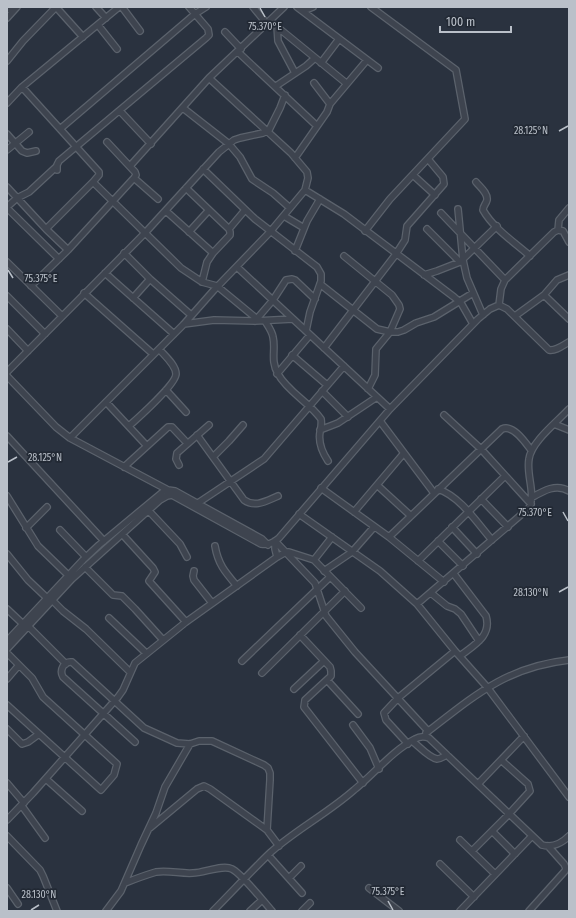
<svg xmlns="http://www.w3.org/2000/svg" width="576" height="918" viewBox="0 0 576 918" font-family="'Fira Sans Condensed',sans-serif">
	<rect width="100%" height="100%" fill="#2a323f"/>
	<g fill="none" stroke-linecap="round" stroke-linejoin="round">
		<defs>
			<path id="minor" d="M7,7L12,12
				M56,7L83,37
				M96,7L106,18
				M122,7L140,31
				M253,7L267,24
				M297,7L378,68
				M301,10L308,9L313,7
				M7,18L17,7
				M270,21L346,83
				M98,25L117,49
				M277,26L278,41L295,73
				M225,32L241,49
				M238,52L317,126
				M7,61L23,41L56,7
				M321,63L339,39
				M314,83L330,104
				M276,86L306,66L315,58
				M22,87L99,172V175L93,182L46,229
				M7,103L22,87L119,7
				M183,108L229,144L240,157L252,179L273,193L290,208
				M120,111L151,144
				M60,129L195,14L206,7
				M7,134L22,151L27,153L36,151
				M7,150L29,132
				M295,158L327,112L330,104L367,60
				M130,166L209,78L284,7
				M203,169L255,219L317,267L321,274V281L310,312L306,331
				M57,170V165L59,161L206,38L209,35L208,29L189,7
				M413,175L435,195
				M134,178L158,199
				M93,182L181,268L202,282L217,286L257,319
				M476,182C480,187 488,193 487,200C486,204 483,206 483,210C493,228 514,242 530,256
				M7,187L46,229L68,250
				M186,188L229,229L230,232V235L213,253L207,262L202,282
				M305,190L344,214L454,297L461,303L473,324
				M7,207L17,198L29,192L56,167
				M7,208L59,259
				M458,209L463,260L467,278L483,315
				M166,211L213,253
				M441,213L505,280
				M284,216L304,228
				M229,229L245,210
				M427,229L460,262
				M558,230L559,220L569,208
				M365,231L390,199L465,119L456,70L371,7
				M189,232L209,210
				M295,251L307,221L320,199
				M124,253L150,279L191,315
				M344,256L392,295L399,305L400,309L390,332L376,349L375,375L368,389
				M7,262L62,316
				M237,267L390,409
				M105,273L174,334
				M424,275L437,271L460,262L497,226
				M320,284L377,329L390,332H398L404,330L416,323L434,317L473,293
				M31,286L68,250L134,178L136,175L135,172L107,142
				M84,293L153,354
				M544,295L569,319
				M7,296L45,334
				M133,298L150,279
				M499,305L501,289L505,280L554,232L558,230L563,231L569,242
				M515,316L544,295L557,280L569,275
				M255,321L273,300L286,280L292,279L295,280L315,299
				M265,321C268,326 272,331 273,337C276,350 270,360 278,374C288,392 309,402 321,419C322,424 321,427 320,432C318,443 322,452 328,461
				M184,324L214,320L255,321L293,319
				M7,329L28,351
				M324,348L396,254L405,240L407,226L444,184L443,177L428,159
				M292,355L327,385
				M7,372L145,233L219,152L234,140L240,138L263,133L269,130L280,108L285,95
				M277,374L310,335
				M7,376L56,427L70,438L168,490
				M166,390L186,412
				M322,391L348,417
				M106,402L147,446
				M444,415L481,449L531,504
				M380,421L434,493
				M554,424L569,430
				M129,426C138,418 176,384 176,374C176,365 164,355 159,349
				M320,430L338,423L377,397
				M197,435L244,500C255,508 266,501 278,496
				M7,436L104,541
				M70,438L184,324L214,290L270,232L305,190L308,178L307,172L291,153L209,78
				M213,457L229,441L243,425
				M179,465L176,459L177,453L209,425
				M124,467L168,427H172L187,443
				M377,485L411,516
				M321,488L389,537L444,582
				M438,489C461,497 477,523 492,540
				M7,496L38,546L68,575
				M531,498C543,491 556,483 569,491
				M481,499L508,527
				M198,503L264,459L344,366
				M148,510L180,544L187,557
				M354,512L404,453
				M299,514L380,571L417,604L455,651L487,687L569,797
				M452,527L477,554
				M26,528L47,507
				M60,530L86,557
				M122,534L153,568L155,572L149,581L186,622
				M389,537L502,429C513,424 525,442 531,450
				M275,541L315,583L326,616L355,652L428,731
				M275,541V549L277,557
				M438,541L463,566
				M215,546C218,564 225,572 237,586
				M7,554L28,580L47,598
				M314,560L332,537
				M418,561L505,476
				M85,567L113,595L122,596L135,609L163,640
				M194,571L193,576L194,580L212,603
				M324,571L352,552L374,527
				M454,574L486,616C492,636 474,645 460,656
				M431,593L447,606L455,609L461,614L479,641
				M52,600L63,611L86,629L130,672
				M417,604L529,508C536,493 526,475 529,459C531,442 557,422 569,409
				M7,609L23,624
				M109,618L146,653
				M28,626L66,664
				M300,635L330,667L331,671V676L305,700L304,707L363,783
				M7,641L83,560L99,545L164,491L168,490L175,491L262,539L268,545
				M7,649L72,579L160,500L167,496L172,495L261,544C269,545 273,543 279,538L390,409L478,319L490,309L499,305L507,309L549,350C556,351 562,346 569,342
				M7,653L32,678L43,697L117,764L114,775L101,790L7,705
				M242,661L330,577
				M262,673L345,591
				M7,679L19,665
				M327,680L358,714
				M294,689L324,661
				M353,725L370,748L379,769
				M7,729L22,744L28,742L39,734
				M426,733C474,696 506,667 569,660
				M412,741C419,746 429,758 437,759C441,759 444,756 447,755
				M135,742L63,677C59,670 64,661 72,662L144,728L177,743L190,744L199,741H212L264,765L268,768L270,773V780L267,830
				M408,744L386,720L384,713L398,698L455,651
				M46,779L82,811
				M7,783L24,803
				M478,784L524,736
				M22,806L45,838
				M7,820L33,793L118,697L123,690L135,663L186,622L277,557L286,552H289L314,560L361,608
				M150,828L197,789L204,786L210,789L267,830L279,846
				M492,831L515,854
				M7,836L40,870L43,876L57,911
				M460,840L495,874
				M472,851L509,814L530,791L528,784L501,760
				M268,855L302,893
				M440,864L474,897
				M289,878L301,866
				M125,883C135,879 146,875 156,872C169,870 181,874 193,873C204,873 223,864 232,869C241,873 264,902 272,911
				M7,888L18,904
				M369,888L399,911
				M106,911L121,891L141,845L156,813L165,787L190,744
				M213,911C232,892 251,871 271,852C297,829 328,813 354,790C374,774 392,751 415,739C420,736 424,736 429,738L542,845C552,848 562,843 569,836
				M250,911L262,900
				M302,911L310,903
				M460,911L532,836
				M529,911L565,871L566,868L564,864L548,846"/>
		</defs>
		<!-- minor casing -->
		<use href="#minor" stroke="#5b626c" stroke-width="8"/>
		<!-- minor -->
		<use href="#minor" stroke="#3e444f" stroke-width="5.5"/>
	</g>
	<!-- ticks -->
	<path fill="none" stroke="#bac0c9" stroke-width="1.5" d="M260,8L265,17M559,131L568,126M8,270L13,278M8,462L17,457M563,512L568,521M559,592L568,587M388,901L393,910M31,910L39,905"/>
	<g font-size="10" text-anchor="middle" fill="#bac0c9" stroke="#222934" stroke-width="3.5" stroke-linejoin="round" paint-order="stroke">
		<text x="265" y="30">75.370°E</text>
		<text x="531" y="134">28.125°N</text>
		<text x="41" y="282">75.375°E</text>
		<text x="45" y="461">28.125°N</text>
		<text x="535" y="516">75.370°E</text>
		<text x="531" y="596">28.130°N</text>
		<text x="388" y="895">75.375°E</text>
		<text x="39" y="898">28.130°N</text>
	</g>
	<!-- border -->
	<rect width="576" height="918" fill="none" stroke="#bac0c9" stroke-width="16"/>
	<!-- scale -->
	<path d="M440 26v6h71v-6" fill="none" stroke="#bac0c9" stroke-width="2"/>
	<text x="446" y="26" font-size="12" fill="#bac0c9" stroke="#222934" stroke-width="3" paint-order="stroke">100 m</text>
</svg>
